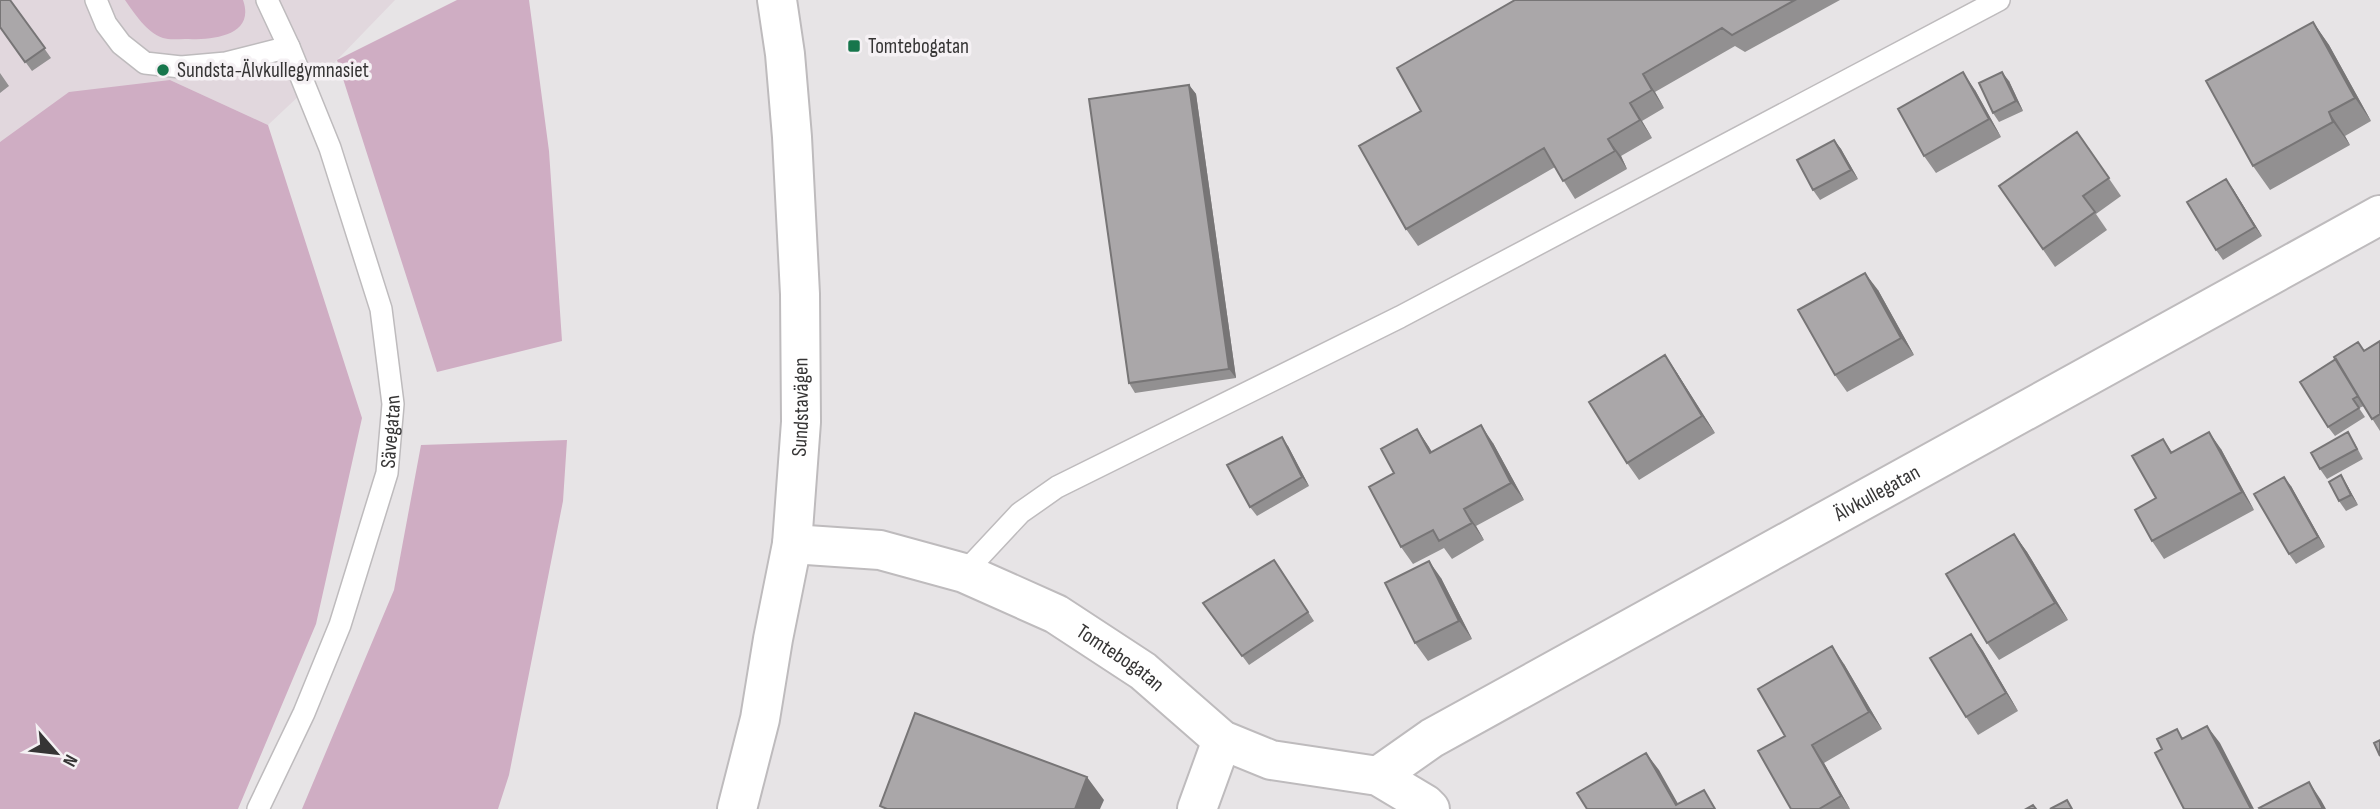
<svg xmlns="http://www.w3.org/2000/svg" width="2380" height="809" viewBox="0 0 2380 809" font-family="'Sofia Sans Condensed',sans-serif">
	<rect width="100%" height="100%" fill="#e7e4e6"/>
	<!-- built -->
	<path fill="#e1d7dd" d="M0,0H395L337,60L268,125L170,80L0,142Z"/>
	<!-- green -->
	<path fill="#cfadc3" d="M125,0H243C256,37 210,40 185,39C178,39 169,40 163,38C146,32 135,14 125,0Z
		M457,0H529L549,151L562,341L437,372L337,60Z
		M170,80L268,125L362,418L316,624L238,809H0V142L69,92Z
		M567,440L563,501L509,775L498,809H302L394,590L421,445Z"/>
	<g fill="none" stroke-linecap="round" stroke-linejoin="round">
		<defs>
			<g id="service">
				<path d="M96,0L106,24L121,44L145,63L181,67L226,63L289,47"/>
				<path d="M964,573L1020,513L1057,487L1400,317L1999,0"/>
				<path id="s1" d="M258,809L304,713L340,625L387,473L393,404L381,309L330,148L289,47L267,0"/>
			</g>
			<g id="minor">
				<path id="s2" d="M792,544L880,550L964,573L1056,614L1143,671L1222,740L1271,760L1378,776L1425,804L1430,809"/>
				<path id="s3" d="M1378,776L1432,738L2380,215"/>
				<path d="M1197,809L1222,740"/>
			</g>
			<g id="tertiary">
				<path id="s4" d="M737,809L760,719L773,639L792,544L801,422L800,294L792,137L785,54L777,0"/>
			</g>
		</defs>
		<!-- service casing -->
		<use href="#service" stroke="#bebbbd" stroke-width="24"/>
		<!-- minor casing -->
		<use href="#minor" stroke="#bebbbd" stroke-width="42"/>
		<!-- tertiary casing -->
		<use href="#tertiary" stroke="#bebbbd" stroke-width="42"/>
		<!-- service -->
		<use href="#service" stroke="#fff" stroke-width="21"/>
		<!-- minor -->
		<use href="#minor" stroke="#fff" stroke-width="38"/>
		<!-- tertiary -->
		<use href="#tertiary" stroke="#fff" stroke-width="38"/>
	</g>
	<!-- wall -->
	<path fill="#929091" d="M10,0L51,58L32,71L0,27Z
		M1515,0H1840L1745,52L1735,46L1655,92L1664,108L1642,121L1652,138L1621,156L1627,169L1575,199L1555,167L1418,246L1406,229L1421,111Z
		M2313,22L2329,45L2371,121L2345,136L2350,145L2270,190L2253,166Z
		M0,73L9,86L0,93Z
		M2009,81L2023,111L1999,122L1993,113Z
		M1189,85L1196,94L1236,378L1135,393L1129,383Z
		M1975,90L2001,137L1936,173L1924,156Z
		M2077,132L2121,196L2096,214L2107,230L2055,267L1999,186Z
		M1834,140L1841,149L1858,179L1820,200L1813,190Z
		M2233,189L2262,236L2223,260L2216,250Z
		M1878,290L1914,355L1847,392L1835,375Z
		M2380,341V431L2364,406L2359,408L2365,417L2335,436L2328,427L2364,350Z
		M1665,355L1677,373L1715,433L1639,480L1627,463Z
		M1417,429L1432,452L1493,443L1524,500L1476,526L1484,540L1452,559L1444,548L1413,564L1401,547L1394,473Z
		M2163,439L2172,452L2221,449L2254,510L2164,559L2152,541L2156,498Z
		M2354,442L2363,459L2327,479L2320,469Z
		M1288,446L1309,486L1257,516L1250,507Z
		M2341,475L2347,485L2358,505L2346,511L2339,501Z
		M2291,486L2325,547L2296,564L2289,554Z
		M2014,534L2027,552L2068,620L1999,660L1987,643Z
		M1281,570L1314,621L1249,665L1203,603Z
		M1441,578L1472,639L1428,661L1415,643Z
		M1971,634L1983,651L2018,711L1978,735L1966,717Z
		M1844,664L1882,729L1824,763L1850,809H1791L1785,736Z"/>
	<!-- shaded-wall -->
	<path fill="#777576" d="M2313,22L2329,45L2371,121L2355,98Z
		M1963,72L1975,90L2001,137L1989,119Z
		M2002,72L2009,81L2023,111L2016,101Z
		M1643,74L1655,92L1664,108L1652,90Z
		M1189,85L1196,94L1236,378L1229,369Z
		M1630,103L1642,121L1652,138L1640,120Z
		M2329,112L2345,136L2350,145L2333,122Z
		M1608,139L1621,156L1627,169L1615,151Z
		M1834,140L1841,149L1858,179L1851,170Z
		M2226,179L2233,189L2262,236L2255,227Z
		M1865,273L1878,290L1914,355L1901,338Z
		M1665,355L1677,373L1715,433L1702,416Z
		M1481,425L1493,443L1524,500L1511,483Z
		M1417,429L1429,447L1442,471L1430,453Z
		M2209,432L2221,449L2254,510L2242,492Z
		M1282,437L1288,446L1309,486L1302,477Z
		M2341,475L2347,485L2358,505L2351,495Z
		M2284,477L2291,486L2325,547L2318,537Z
		M1464,509L1476,526L1484,540L1472,523Z
		M2014,534L2027,552L2068,620L2055,603Z
		M1429,561L1441,578L1472,639L1459,621Z
		M1971,634L1983,651L2018,711L2006,693Z
		M1832,646L1844,664L1882,729L1869,712Z
		M2207,726L2220,743L2254,809H2251Z
		M1812,745L1824,763L1850,809L1841,796Z
		M1646,753L1659,770L1681,809H1679Z
		M1087,777L1104,800L1100,809H1075Z
		M2309,782L2321,800L2326,809H2323Z"/>
	<!-- building -->
	<path fill="#aaa7a9" stroke="#777576" stroke-width="2" d="M0,0H10L45,48L25,62L0,27Z
		M1515,0H1795L1732,35L1722,28L1643,74L1652,90L1630,103L1640,120L1608,139L1615,151L1563,181L1544,148L1406,229L1359,146L1421,111L1397,68Z
		M2313,22L2355,98L2329,112L2333,122L2253,166L2206,81Z
		M1963,72L1989,119L1924,156L1898,109Z
		M2002,72L2016,101L1993,113L1979,83Z
		M1189,85L1229,369L1129,383L1089,99Z
		M2077,132L2109,178L2083,196L2095,212L2043,249L1999,186Z
		M1834,140L1851,170L1813,190L1797,160Z
		M2226,179L2255,227L2216,250L2187,202Z
		M1865,273L1901,338L1835,375L1798,310Z
		M2380,341V414L2372,419L2334,357L2358,342L2364,351Z
		M1665,355L1702,416L1627,463L1589,402Z
		M2336,359L2358,396L2353,399L2359,408L2328,427L2300,382Z
		M1481,425L1511,483L1464,509L1472,523L1439,541L1433,530L1401,547L1369,487L1394,473L1381,449L1417,429L1430,453Z
		M2209,432L2242,492L2152,541L2135,510L2156,498L2132,456L2163,439L2171,453Z
		M2348,432L2357,449L2320,469L2311,453Z
		M1282,437L1302,477L1250,507L1227,465Z
		M2341,475L2351,495L2339,501L2329,482Z
		M2284,477L2318,537L2289,554L2254,494Z
		M2014,534L2055,603L1987,643L1946,574Z
		M1274,560L1308,612L1242,656L1203,603Z
		M1429,561L1459,621L1415,643L1385,583Z
		M1971,634L2006,693L1966,717L1930,658Z
		M1832,646L1869,712L1812,745L1841,796L1819,809H1791L1758,751L1785,736L1758,689Z
		M915,713L1087,777L1075,809H887L880,806Z
		M2207,726L2251,809H2184L2155,753L2162,749L2157,739L2177,729L2182,739Z
		M2380,740V756L2374,743Z
		M1646,753L1676,805L1704,790L1715,809H1587L1577,793Z
		M2309,782L2323,809H2260L2259,808Z
		M2067,800L2072,809H2050Z
		M2033,805L2036,809H2026Z"/>
	<!-- markers -->
	<g fill="#17764c" stroke="#f5f1f4" stroke-width="2.5">
		<rect x="847" y="39" width="14" height="14" rx="3.5"/>
		<circle cx="163" cy="70" r="7"/>
	</g>
	<g text-anchor="middle" dominant-baseline="central" stroke-width="7" stroke-linejoin="round" paint-order="stroke">
		<!-- poi labels -->
		<g font-size="21" fill="#363535" stroke="#f5f1f4" text-anchor="start">
			<text x="868" y="46">Tomtebogatan</text>
			<text x="177" y="70">Sundsta-Älvkullegymnasiet</text>
		</g>
		<!-- street labels -->
		<g font-size="21" fill="#363535" stroke="#f5f1f4">
			<text stroke="none"><textPath href="#s4" startOffset="408">Sundstavägen</textPath></text>
			<text stroke="none"><textPath href="#s1" startOffset="402">Sävegatan</textPath></text>
			<text stroke="none"><textPath href="#s3" startOffset="574">Älvkullegatan</textPath></text>
			<text stroke="none"><textPath href="#s2" startOffset="354">Tomtebogatan</textPath></text>
		</g>
	</g>
	<!-- north arrow -->
	<g transform="translate(56 753) rotate(118)" stroke="#f5f1f4" stroke-width="5" paint-order="stroke">
	<path d="M0-5L12 26L0 18L-12 26Z" fill="#363535"/>
	<text y="-10" font-size="19" font-weight="bold" text-anchor="middle" fill="#363535">N</text>
	</g>
</svg>
